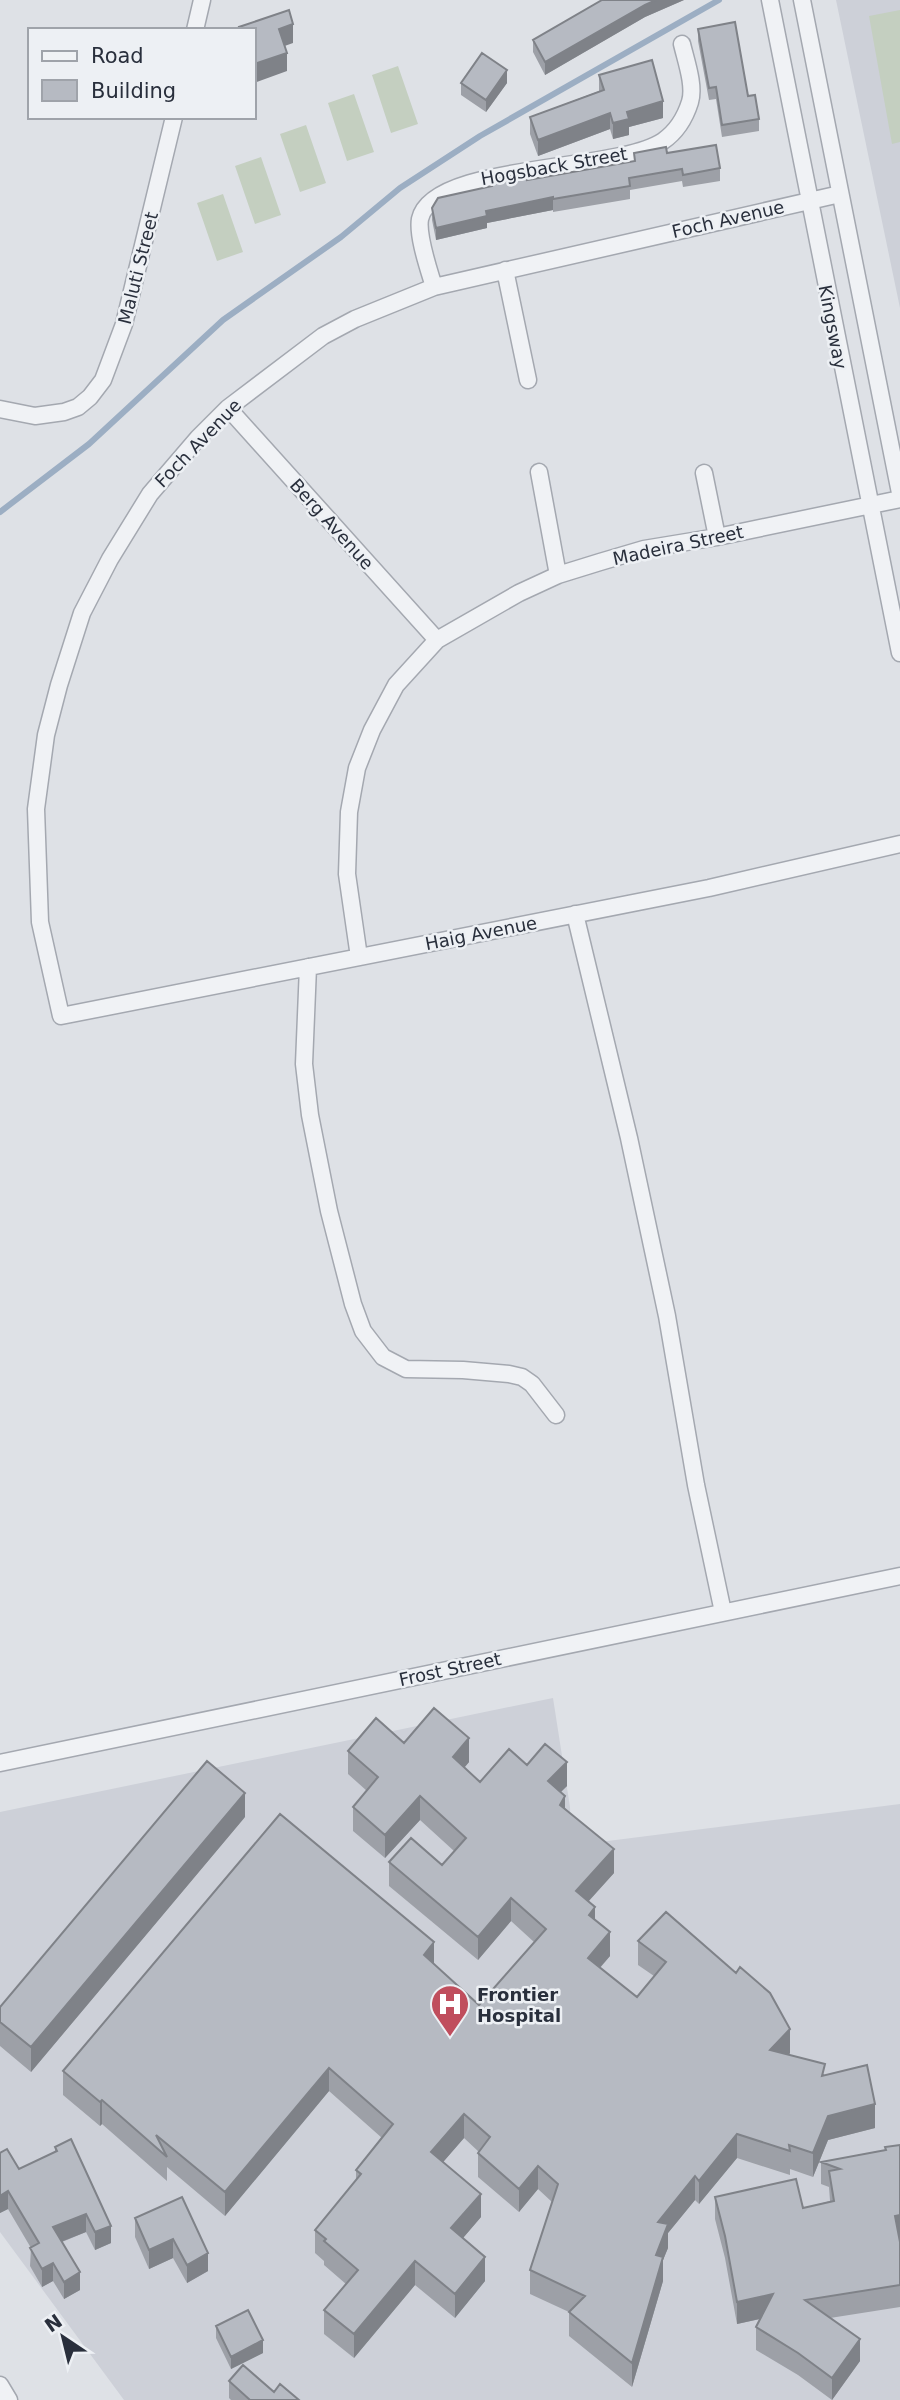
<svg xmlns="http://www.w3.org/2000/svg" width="900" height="2400" viewBox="0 0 900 2400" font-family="'DejaVu Sans',sans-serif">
	<rect width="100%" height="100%" fill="#dee1e6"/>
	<!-- built -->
	<path fill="#cdd0d8" d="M836,0H900V308Z
		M553,1698L570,1807L571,1834L584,1844L900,1804V2400H124L0,2232V1812Z"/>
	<!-- grass -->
	<path fill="#c4cfc0" d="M900,10V142L892,144L869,16Z
		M398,66L418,124L391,133L372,75Z
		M354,94L374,152L347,161L328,103Z
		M306,125L326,183L300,192L280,134Z
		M261,157L281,215L255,224L235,166Z
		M223,194L243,252L217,261L197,203Z"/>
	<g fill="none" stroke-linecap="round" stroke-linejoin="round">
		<!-- stream -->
		<path stroke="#9caec3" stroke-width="6" d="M0,512L89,444L223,320L341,237L400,188L480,136L719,0"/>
		<defs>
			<path id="street" d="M770,0L900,653
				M802,0L900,493
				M195,30L202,0
				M840,194L434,287L355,319L323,336L228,408L198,438L150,494L110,559L82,613L59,685L46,735L36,809L40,922L61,1016L709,888L900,844
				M505,270L528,380
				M434,287C429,270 417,236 420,219C432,163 618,172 663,141C676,132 685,118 690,102C695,86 686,61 682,44
				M228,408L437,640
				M0,409L35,416L64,412L78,407L90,397L103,380L124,324L174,117
				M539,472L558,575
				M704,473L717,537
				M575,914L629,1138L667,1316L696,1485L723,1612
				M359,957L347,874L349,812L357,768L372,730L396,685L437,640L519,593L558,575L600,562L644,549L717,537L900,499
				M308,967L304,1064L310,1115L329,1211L353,1304L363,1331L383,1357L406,1369L463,1370L509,1374L522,1377L532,1384L556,1415
				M0,1763L900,1576
				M0,2385L9,2400"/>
		</defs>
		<!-- street casing -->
		<use href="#street" stroke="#a4a8b0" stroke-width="19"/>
		<!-- street -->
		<use href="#street" stroke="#f0f2f5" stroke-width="16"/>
	</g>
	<!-- wall -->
	<path fill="#9da0a7" d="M602,0H684L645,17L545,75L533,52V40Z
		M698,29L748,96L759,119V131L722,137L716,99L709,100L698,41Z
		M599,75L663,118L629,127V135L613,139L610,129L538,156L530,134V117L599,91Z
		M461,83H507L486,112L461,95Z
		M634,153H667L720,168V181L683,187L682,181L630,190V199L553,212V210L487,223V228L436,240L432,220V208L491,186V180H527L634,161Z
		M404,1743L469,1762L464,1768L480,1782L527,1765L567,1786L560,1792L565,1808L614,1873L588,1902L610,1956L600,1968L637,1997L654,1976L638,1965V1941L790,2053L789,2055L825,2075L875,2128L828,2140L813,2177L790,2169V2175L737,2158L699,2204L695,2200L668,2233V2248L663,2260V2281L632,2387L569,2336V2312L530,2294V2270L552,2202L538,2189L519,2212L478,2177V2153L479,2152L464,2138L443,2162L481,2217L463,2238L485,2281L455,2318L415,2285L354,2358L324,2334V2310L346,2284L324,2265V2261L315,2253V2230L356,2181V2170L382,2138L329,2091L225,2216L167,2167V2181L102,2124L100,2126L63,2095V2071L434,1965L479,2005L534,1942L511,1921L478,1960L389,1886V1862L442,1865L454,1851L420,1820L385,1858L353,1831V1807L367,1791L348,1774V1751Z
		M245,1817L31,2072L0,2046V2007Z
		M55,2147L111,2243L95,2250L86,2232L62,2242L80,2290L64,2299L53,2281L42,2287L30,2266L31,2248L8,2209L0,2213V2153L19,2169L55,2152Z
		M885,2150L900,2237H899L900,2242V2307L830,2318L860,2361L832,2400L798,2375L756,2350V2327L760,2319L737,2324L725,2258L715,2219V2197L803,2208L830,2201L829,2187L821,2184V2162Z
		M182,2197L208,2271L187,2283L173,2258L149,2269L135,2237V2218Z
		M216,2326L263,2353L231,2369L216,2338Z
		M229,2381L274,2392L299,2400H231L229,2398Z"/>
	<!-- shaded-wall -->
	<path fill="#7f8288" d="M656,0H684L645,17L545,75V62L645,5Z
		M293,24V43L279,48V29Z
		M287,53V71L254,83V64Z
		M507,70V83L486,112V100Z
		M663,101V118L629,127V135L613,139V123L627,112Z
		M610,113V129L538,156V140Z
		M553,197V210L487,223V228L436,240V228L486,211Z
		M469,1738V1762L453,1781V1757Z
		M567,1762V1786L548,1805V1781Z
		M245,1793V1817L31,2072V2047Z
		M420,1796V1820L385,1858V1835Z
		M565,1796V1820L560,1805Z
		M614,1849V1873L576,1915V1891Z
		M511,1898V1921L478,1960V1937Z
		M595,1907V1931L589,1915Z
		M610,1932V1956L588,1981V1958Z
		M434,1942V1966L424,1955Z
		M790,2029V2053L770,2074V2050Z
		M329,2068V2091L225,2216V2192Z
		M102,2100V2124L100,2126V2102Z
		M875,2104V2128L828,2140L813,2177V2153L828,2116Z
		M464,2114V2138L431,2176V2152Z
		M737,2134V2158L699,2204V2181Z
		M538,2166V2189L519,2212V2189Z
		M695,2176V2200L668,2233V2248L663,2260V2281L632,2387V2363L656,2255L658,2222Z
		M8,2191V2209L0,2213V2196Z
		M481,2194V2217L451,2252V2228Z
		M86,2214V2232L53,2245V2227Z
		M900,2215V2237L895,2238V2216Z
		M111,2226V2243L95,2250V2232Z
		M173,2239V2258L149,2269V2250Z
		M208,2253V2271L187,2283V2265Z
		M485,2257V2281L455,2318V2294Z
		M415,2261V2285L354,2358V2334Z
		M53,2263V2281L42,2287V2269Z
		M80,2272V2290L64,2299V2282Z
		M773,2294V2316L737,2324V2302Z
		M860,2339V2361L832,2400V2378Z
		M263,2340V2353L231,2369V2357Z"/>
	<!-- building -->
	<path fill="#b6bac2" stroke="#7f8288" stroke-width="2" d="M602,0H656L645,5L545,62L533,40Z
		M289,10L293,24L279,29L287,53L254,64V30H240L239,27Z
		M735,22L748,96L755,95L759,119L722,125L716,87L709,88L698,29Z
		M482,53L507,70L486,100L461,83Z
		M652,60L663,101L627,112L629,119L613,123L610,113L538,140L530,117L604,90L599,75Z
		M716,145L720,168L683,175L682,169L629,178L630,186L553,199V197L486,211L487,216L436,228L432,208L438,198L492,186L491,180L526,173L527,180L635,161L634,153L666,147L667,153Z
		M434,1708L469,1738L453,1757L480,1782L509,1749L527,1765L545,1744L567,1762L548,1781L565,1796L560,1805L614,1849L576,1891L595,1907L589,1915L610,1932L588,1958L637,1997L666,1962L638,1941L666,1912L736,1973L740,1967L770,1993L790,2029L770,2050L825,2064L822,2076L867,2065L875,2104L828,2116L813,2153L789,2145L790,2151L737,2134L699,2181L695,2176L658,2222L668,2224L656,2255L663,2257L632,2363L569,2312L585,2296L530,2270L558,2184L538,2166L519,2189L478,2153L490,2137L464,2114L431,2152L481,2194L451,2228L485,2257L455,2294L415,2261L354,2334L324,2310L358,2270L324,2241L326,2239L315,2230L361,2174L356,2170L393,2124L329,2068L225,2192L156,2135L167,2157L102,2100L100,2102L63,2071L280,1814L434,1942L424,1955L479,2005L546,1929L511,1898L478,1937L389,1862L411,1838L442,1865L466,1838L420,1796L385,1835L353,1807L378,1777L348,1751L376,1718L404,1743Z
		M207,1761L245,1793L31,2047L0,2022V2007Z
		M71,2139L111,2226L95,2232L86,2214L53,2227L80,2272L64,2282L53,2263L42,2269L30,2248L39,2243L8,2191L0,2196V2153L7,2149L19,2169L57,2151L55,2147Z
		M900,2145V2215L895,2216L900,2242V2285L805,2300L860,2339L832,2378L798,2353L756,2327L773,2294L737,2302L725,2236L715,2197L796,2179L803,2208L834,2201L829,2171L840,2169L821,2162L886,2150L885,2147Z
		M182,2197L208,2253L187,2265L173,2239L149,2250L135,2218Z
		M248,2310L263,2340L231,2357L216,2326Z
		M243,2365L274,2392L280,2384L299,2400H250L229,2381Z"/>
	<!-- icons -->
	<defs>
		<symbol id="hospital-pin" viewBox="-11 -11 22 30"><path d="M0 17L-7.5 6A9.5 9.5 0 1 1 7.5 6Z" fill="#c04e5d" stroke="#edf0f4"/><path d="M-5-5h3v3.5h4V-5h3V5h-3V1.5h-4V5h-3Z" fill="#fff"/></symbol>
	</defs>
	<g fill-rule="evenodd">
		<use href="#hospital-pin" x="428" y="1982" width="44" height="60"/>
	</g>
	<g text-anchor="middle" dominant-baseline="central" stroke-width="5" stroke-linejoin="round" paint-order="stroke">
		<!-- street labels -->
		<g font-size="18" fill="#292f3c" stroke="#edf0f4">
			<text transform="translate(554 166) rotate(-10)">Hogsback Street</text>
			<text transform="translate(728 219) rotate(-13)">Foch Avenue</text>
			<text transform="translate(138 268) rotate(-76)">Maluti Street</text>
			<text transform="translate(833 327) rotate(79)">Kingsway</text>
			<text transform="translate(198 443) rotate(-46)">Foch Avenue</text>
			<text transform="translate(332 524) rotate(48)">Berg Avenue</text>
			<text transform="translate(678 545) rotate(-12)">Madeira Street</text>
			<text transform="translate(481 933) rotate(-11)">Haig Avenue</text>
			<text transform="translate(450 1669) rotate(-12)">Frost Street</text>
		</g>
		<!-- poi labels -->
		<g font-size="18" font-weight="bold" fill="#292f3c" stroke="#edf0f4" text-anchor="start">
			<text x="477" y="1994">Frontier<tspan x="477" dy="21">Hospital</tspan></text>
		</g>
	</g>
	<!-- legend -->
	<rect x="28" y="28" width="228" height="91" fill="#edf0f4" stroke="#9fa3aa" stroke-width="2"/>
	<rect x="42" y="51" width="35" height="10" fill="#f0f2f5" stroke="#9fa3aa" stroke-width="2"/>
	<text x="91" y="63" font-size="21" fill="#292f3c">Road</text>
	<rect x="42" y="80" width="35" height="21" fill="#b6bac2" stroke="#9fa3aa" stroke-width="2"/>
	<text x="91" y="98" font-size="21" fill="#292f3c">Building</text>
	<!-- north arrow -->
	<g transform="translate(63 2337) rotate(325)" stroke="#edf0f4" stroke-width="5" paint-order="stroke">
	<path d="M0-5L12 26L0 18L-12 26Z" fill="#292f3c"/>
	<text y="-10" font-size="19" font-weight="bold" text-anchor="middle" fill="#292f3c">N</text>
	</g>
</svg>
